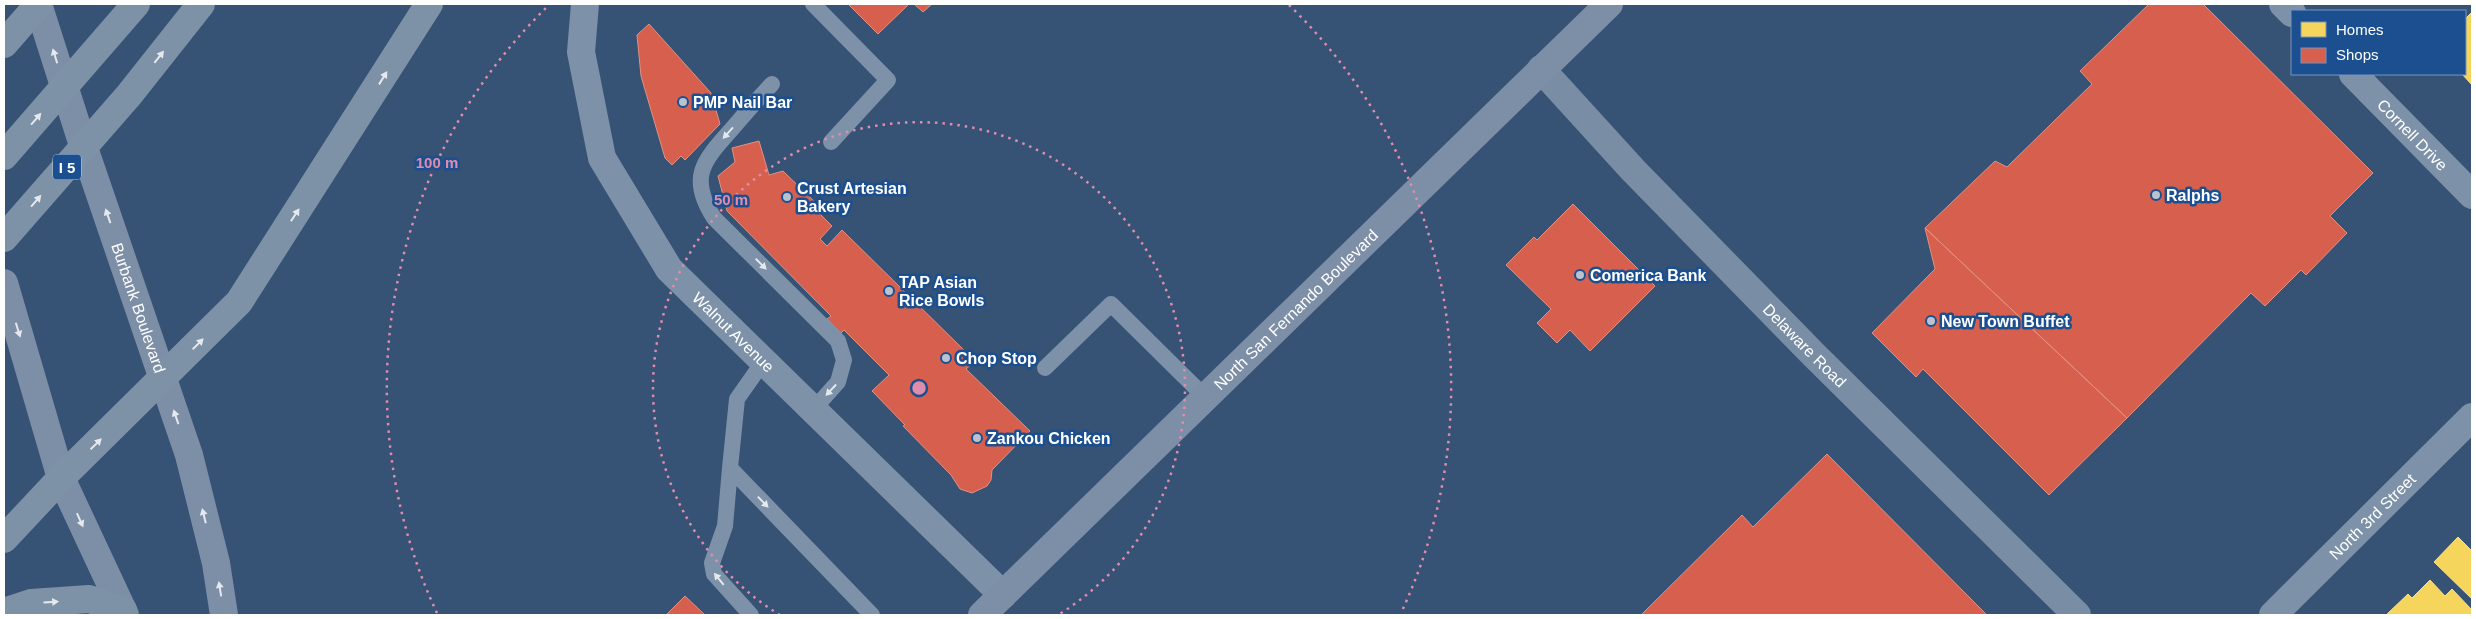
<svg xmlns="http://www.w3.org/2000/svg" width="2476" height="619" viewBox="0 0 2476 619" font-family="Arial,sans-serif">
	<rect width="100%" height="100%" fill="#365274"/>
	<!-- homes -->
	<path fill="#f6d55c" stroke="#f9e28d" d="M2472,12V85L2462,74H2465V19Z
		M2458,537L2472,551V599L2434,562Z
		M2430,580L2445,596L2452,589L2472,610V615H2386L2408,594L2412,598Z"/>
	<!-- shops -->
	<path fill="#d6604d" stroke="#e29082" d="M848,4H909L878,34Z
		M914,4H932L923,12Z
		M2149,4H2203L2373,173L2330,216L2347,233L2306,275L2301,270L2265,306L2251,293L2127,418L1925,228L1995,161L2007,167L2092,84L2080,71Z
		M649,24L711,93L720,124L685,160L681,156L672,165L665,158L641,76L637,35Z
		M759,141L769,175L783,171L820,207L816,210L832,226L820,239L827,246L842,230L969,355L966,359L972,364L966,369L1030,431L992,470L991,480L987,486L972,493L960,489L951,475L903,426L905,425L872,391L889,375L844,330L841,333L827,319L831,316L727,211L718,176L735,162L732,148Z
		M1573,204L1655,286L1590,351L1570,330L1557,343L1537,323L1551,309L1506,265L1534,237L1537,240Z
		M1925,228L2127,418L2049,495L1923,369L1916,377L1872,333L1935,269Z
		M1827,454L1987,615H1641L1742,515L1753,527Z
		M685,596L705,615H666Z"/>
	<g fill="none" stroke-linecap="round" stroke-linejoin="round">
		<!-- lane -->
		<path stroke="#7d92a8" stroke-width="16" d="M813,4L888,80L831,142
			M772,84C758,99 744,115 731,130C703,161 688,178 714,218L838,341L844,360L838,382L813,410
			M1045,368L1111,304L1205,397
			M730,468L737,399L763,362
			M751,615L714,574L712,563L725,526L730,468L872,615"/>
		<!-- street -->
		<g stroke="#7d92a8" stroke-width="28">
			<path id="s1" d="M585,4L581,52L602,158L669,269L1003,595"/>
			<path d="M2283,4L2292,13"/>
			<path id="s2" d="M2353,74L2472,195"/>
			<path id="s3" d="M2273,615L2472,417"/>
		</g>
		<!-- secondary -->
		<path stroke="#798da4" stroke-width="28" id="s4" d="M1541,69L1633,170L1814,355L2077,615"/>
		<!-- primary -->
		<g stroke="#7d8ea7" stroke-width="28">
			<path id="s5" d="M38,4L80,136L189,455L216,563L224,615"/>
			<path d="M4,283L61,478L125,615"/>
			<path id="s6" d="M982,615L1609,4"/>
		</g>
		<!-- highway -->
		<path stroke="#7e92a7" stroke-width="28" d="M4,44L39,4
			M4,156L136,4
			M4,238L129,95L201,4
			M4,539L61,478L239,302L429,4
			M4,612L31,603L89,599L123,610"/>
	</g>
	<!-- one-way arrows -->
	<defs><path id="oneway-solid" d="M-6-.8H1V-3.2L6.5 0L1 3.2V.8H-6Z" transform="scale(1.25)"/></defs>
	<g fill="#e5e8ed">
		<use href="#oneway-solid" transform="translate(55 56) rotate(-107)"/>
		<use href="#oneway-solid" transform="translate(108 216) rotate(-109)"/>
		<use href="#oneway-solid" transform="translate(18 330) rotate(73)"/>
		<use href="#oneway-solid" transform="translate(176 417) rotate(-109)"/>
		<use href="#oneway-solid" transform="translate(204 516) rotate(-104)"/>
		<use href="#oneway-solid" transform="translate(80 520) rotate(66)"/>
		<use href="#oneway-solid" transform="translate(220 589) rotate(-99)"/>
	</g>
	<g fill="#e5e9ed">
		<use href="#oneway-solid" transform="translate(159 57) rotate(-52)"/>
		<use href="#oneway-solid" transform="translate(383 78) rotate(-58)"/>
		<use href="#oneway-solid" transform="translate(36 119) rotate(-49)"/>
		<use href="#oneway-solid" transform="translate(36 201) rotate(-49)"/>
		<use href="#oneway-solid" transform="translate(295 215) rotate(-57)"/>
		<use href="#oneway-solid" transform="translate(198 344) rotate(-45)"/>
		<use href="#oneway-solid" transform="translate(96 444) rotate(-44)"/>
		<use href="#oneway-solid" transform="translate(51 602) rotate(-4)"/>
	</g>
	<g fill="#e5e9ee">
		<use href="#oneway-solid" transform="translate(728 133) rotate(132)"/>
		<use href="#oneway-solid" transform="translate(761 264) rotate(45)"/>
		<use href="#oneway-solid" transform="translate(831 390) rotate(133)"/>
		<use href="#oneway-solid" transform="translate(763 502) rotate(46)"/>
		<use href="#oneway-solid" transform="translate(719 579) rotate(-129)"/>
	</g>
	<!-- distance rings -->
	<g fill="none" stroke="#e08cad" stroke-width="2.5" stroke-dasharray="2.5 5">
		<path d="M780 615A266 266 0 1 1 1058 615"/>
		<path d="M437 613A532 532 0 0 1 549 5M1289 5A532 532 0 0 1 1401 613"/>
	</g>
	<!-- markers -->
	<g fill="#b9c2ce" stroke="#1b4f8f" stroke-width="2">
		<circle cx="683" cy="102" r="5"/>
		<circle cx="2156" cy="195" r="5"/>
		<circle cx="787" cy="197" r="5"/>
		<circle cx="1580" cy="275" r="5"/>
		<circle cx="889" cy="291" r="5"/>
		<circle cx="1931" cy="321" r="5"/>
		<circle cx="946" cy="358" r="5"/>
		<circle cx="977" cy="438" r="5"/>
	</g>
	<g text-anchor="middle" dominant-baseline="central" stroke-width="5" stroke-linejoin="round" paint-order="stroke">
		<!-- shield labels -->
		<rect fill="#1b4f8f" stroke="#bbcadd" stroke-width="1" x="53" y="154.5" width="28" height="25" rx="4"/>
		<g font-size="15" font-weight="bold" fill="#fff">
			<text x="67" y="167">I 5</text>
		</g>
		<!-- poi labels -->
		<g font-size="16" font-weight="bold" fill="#fff" stroke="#1b4f8f" text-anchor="start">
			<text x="693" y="102">PMP Nail Bar</text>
			<text x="797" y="188">Crust Artesian<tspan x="797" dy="18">Bakery</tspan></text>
			<text x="2166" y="195">Ralphs</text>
			<text x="1590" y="275">Comerica Bank</text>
			<text x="899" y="282">TAP Asian<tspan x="899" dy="18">Rice Bowls</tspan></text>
			<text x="1941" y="321">New Town Buffet</text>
			<text x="956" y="358">Chop Stop</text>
			<text x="987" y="438">Zankou Chicken</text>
		</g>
		<!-- street labels -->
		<g font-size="16" fill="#fff" stroke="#1b4f8f">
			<text stroke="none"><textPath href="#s2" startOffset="85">Cornell Drive</textPath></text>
			<text stroke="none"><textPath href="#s5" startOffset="320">Burbank Boulevard</textPath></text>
			<text stroke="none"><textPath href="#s6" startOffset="438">North San Fernando Boulevard</textPath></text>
			<text stroke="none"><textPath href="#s1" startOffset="376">Walnut Avenue</textPath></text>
			<text stroke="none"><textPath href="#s4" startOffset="382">Delaware Road</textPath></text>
			<text stroke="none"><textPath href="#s3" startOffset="140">North 3rd Street</textPath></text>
		</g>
	</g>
	<circle cx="919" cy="388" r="8" fill="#e08cad" stroke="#1b4f8f" stroke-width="2.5"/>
	<g font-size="15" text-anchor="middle" font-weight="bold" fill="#e08cad" stroke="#1b4f8f" stroke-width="5" stroke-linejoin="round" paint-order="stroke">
		<text x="437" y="168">100 m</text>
		<text x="731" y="205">50 m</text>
	</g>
	<!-- border -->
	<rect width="2476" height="619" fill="none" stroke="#ffffff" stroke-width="10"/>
	<!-- legend -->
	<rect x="2291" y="10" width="175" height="65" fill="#1b4f8f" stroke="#7695bc"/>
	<rect x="2301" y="22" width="25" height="15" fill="#f6d55c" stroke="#7695bc"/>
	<text x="2336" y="35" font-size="15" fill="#ffffff">Homes</text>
	<rect x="2301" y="48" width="25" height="15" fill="#d6604d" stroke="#7695bc"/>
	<text x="2336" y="60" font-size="15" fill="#ffffff">Shops</text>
</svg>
